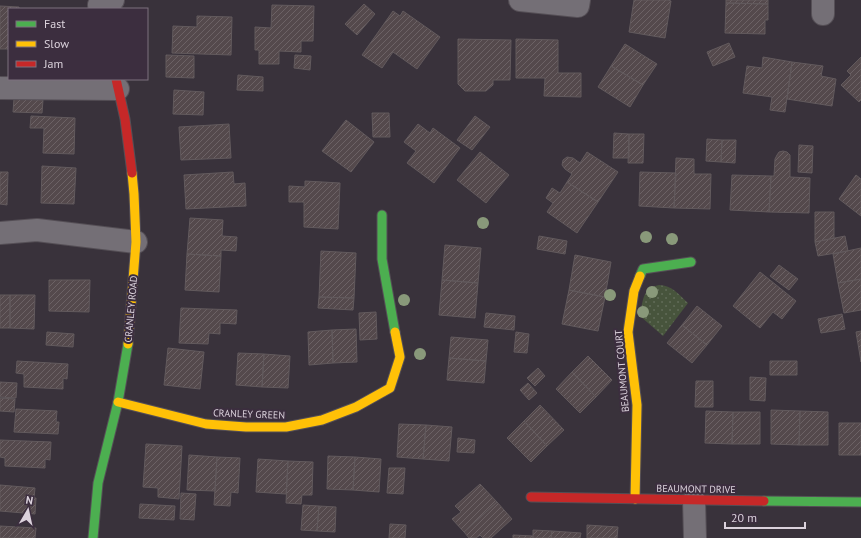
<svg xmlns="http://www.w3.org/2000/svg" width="861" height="538" viewBox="0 0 861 538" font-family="'PT Sans',sans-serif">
	<defs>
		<pattern id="grass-dots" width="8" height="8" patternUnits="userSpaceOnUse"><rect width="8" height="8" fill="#47543c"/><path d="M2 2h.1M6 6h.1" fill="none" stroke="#616c58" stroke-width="1.8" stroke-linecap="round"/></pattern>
		<pattern id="building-hatch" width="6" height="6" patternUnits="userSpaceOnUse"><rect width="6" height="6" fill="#54494c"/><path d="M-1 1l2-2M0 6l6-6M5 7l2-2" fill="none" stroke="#6c6265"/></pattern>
	</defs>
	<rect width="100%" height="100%" fill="#39323b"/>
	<!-- grass -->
	<path fill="url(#grass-dots)" d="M659,285C672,285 679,295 688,303L663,336L640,316C643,301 642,288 659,285Z"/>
	<!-- building -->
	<path fill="url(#building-hatch)" stroke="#625a5d" d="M634,0H668L671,1L665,38L629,32Z
		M726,0H768V4L726,3Z
		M726,3L768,4V20H765V34L725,33Z
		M364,4L375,14L357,35L345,24Z
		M272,5L314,6L313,41H301V52L279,51V64H259V50H255V27L271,28Z
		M0,6L19,7V9H9V49H0Z
		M393,11L400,16L403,11L440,37L417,69L393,52L382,68L362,55Z
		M197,16L232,17L231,55L172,53L173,26L197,27Z
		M458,39L511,40L510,80H493V85L486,91H465L458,84Z
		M516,39L558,40V73H581V97L544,96L545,78H516Z
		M729,43L735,57L713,66L707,52Z
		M625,44L657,64L643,85L611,66Z
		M166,55L194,56V78L166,77Z
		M295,55L311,56L310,70L294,68Z
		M763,57L792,62L785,112L770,110L772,97L743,93L747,66L762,68Z
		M861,57V100L859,102L841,85L851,75L847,71Z
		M792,62L823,66L821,76L836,79L832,106L787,99Z
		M611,66L643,85L630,107L598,87Z
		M238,75L263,77V91L237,90Z
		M174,90L204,92L203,115L173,114Z
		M14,99L43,100L42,113L13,112Z
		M372,113H389L390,137H373Z
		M31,116L75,118L74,154L43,153L44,128H30Z
		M475,116L490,127L472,150L457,140Z
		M346,120L374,142L351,172L322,151Z
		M229,124L231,158L181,160L179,127Z
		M418,124L430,133L433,128L460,148L434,183L407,163L416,151L404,142Z
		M614,133L629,134V158H613Z
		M629,134H644L643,163H628Z
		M707,139L722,140L721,162L706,161Z
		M722,140H736L735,163L721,162Z
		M799,145L813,146L812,173L798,172Z
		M783,151L787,152L790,155V177L810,178L809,213L769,212L771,176H774L775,159L777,155L779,152Z
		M480,152L509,175L486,203L457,180Z
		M587,152L618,172L598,202L567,182L572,174L565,169L562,165L563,160L567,157L573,158L580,163Z
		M676,158L694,159V174H711L710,209L674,208Z
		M42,166L76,168L74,204L41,203Z
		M0,172H8L7,205L0,204Z
		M233,172L234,184L245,183L246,206L186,209L184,175Z
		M640,172L676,173L674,208L639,206Z
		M732,175L771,176L769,212L730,210Z
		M856,175L861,179V216L839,199Z
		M305,181L340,183L338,229L304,227V202H289V186L305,187Z
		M567,182L598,202L577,233L547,212L553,203L546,198L552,188L560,193Z
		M815,212H834V238L815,242Z
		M190,218L223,220L222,236L237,237L236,251L221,250V256L187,254Z
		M539,236L567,241L565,254L537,249Z
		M845,236L848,251L818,256L815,242Z
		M445,245L481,248L478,283L442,280Z
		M861,248V279L838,283L833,254Z
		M321,251L356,253L354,298L319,297Z
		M187,254L221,256L219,292L185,290Z
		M575,255L611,262L605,297L569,290Z
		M779,265L798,279L789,290L770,276Z
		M760,272L796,301L782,319L773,312L760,328L733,306Z
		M861,279V310L844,313L838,283Z
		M49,280H90L89,312L49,311Z
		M442,280L478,283L475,318L439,315Z
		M569,290L605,297L598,331L562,324Z
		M0,295H10V328H0Z
		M10,295H35L34,329L10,328Z
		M319,297L354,298L353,310L318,308Z
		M697,306L722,326L707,345L682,325Z
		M181,308L237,310L236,324L220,323V334L209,333L208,344L179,343Z
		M376,312L377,339L360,340L359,313Z
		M486,313L515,316L514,330L484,327Z
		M842,314L845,329L821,333L818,319Z
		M682,325L707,345L692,363L667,343Z
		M356,329L357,362L333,363L332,330Z
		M332,330L333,363L309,365L308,332Z
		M861,331V362L856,332Z
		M47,332L74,334L73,347L46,345Z
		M516,332L529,334L527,353L514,352Z
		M451,337L488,340L486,361L449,358Z
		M168,348L204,352L200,389L164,385Z
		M238,353L264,354L262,387L236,385Z
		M264,354L290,356L288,388L262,387Z
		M588,356L612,380L596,397L572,372Z
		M449,358L486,361L484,383L447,380Z
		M17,361L68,364L67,379L63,378V389L24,387V374L16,373Z
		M770,361H797V375H770Z
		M538,368L545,376L535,386L527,378Z
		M572,372L596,397L580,413L556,389Z
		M750,377L766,378L765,401L750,400Z
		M696,381H713V407H695Z
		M0,382L17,383L16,398L0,397Z
		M528,383L537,393L529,400L520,390Z
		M0,398L15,399L14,412L0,411Z
		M540,405L564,430L547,446L524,421Z
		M16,409L57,411L56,422H59L58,434L14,432Z
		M771,410L800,411L799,445L771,444Z
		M706,411L733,412L732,444L705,443Z
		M800,411L828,412V445H799Z
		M733,412H760V444H732Z
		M524,421L547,446L531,462L507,438Z
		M839,423H861V455H839Z
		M399,424L426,425L423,459L397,457Z
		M426,425L452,427L449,461L423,459Z
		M458,438L475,440L474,453L457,452Z
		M0,440L51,442L50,460L45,459V468L5,466V458L0,457Z
		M146,444L182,446L179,499L158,497V488L143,487Z
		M189,455L217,457L215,491L187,490Z
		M328,456L355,457L353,490L327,489Z
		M217,457L240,458L238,493L231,492L230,506L214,505Z
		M355,457L381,459L379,492L353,490Z
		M258,459L288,461L286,494L256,492Z
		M288,461L313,462L312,495H302L301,504L286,503Z
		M389,468H405L403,494L387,493Z
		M480,484L497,502L464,532L452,519L461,512L455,506Z
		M0,485L35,488L34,498H36L35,514L0,511Z
		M181,493L196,494L194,520L180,519Z
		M497,502L512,519L491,538H483L480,535L476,538H469L464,532Z
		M140,504L175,506L174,520L139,518Z
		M303,505L319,506L317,531L301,530Z
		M319,506L336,507L335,532L317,531Z
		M390,524L406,525L405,538H389Z
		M587,525L618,527L617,538H587Z
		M0,526L36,528L35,538H0Z
		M533,530L552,531L551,538H533Z
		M552,531L581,533L580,538H551Z
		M513,535L533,536V538H513Z"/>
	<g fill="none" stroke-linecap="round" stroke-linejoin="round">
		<defs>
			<path id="street" d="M520,0L578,6L579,0
				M823,0V14
				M99,5L113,0
				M0,88L118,89
				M0,233L37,230L136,242
				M694,500L695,538"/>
			<path id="fast" d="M382,215V259L395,332
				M640,276L643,269L691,262
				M764,501L861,502
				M93,538L98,483L118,402L128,344"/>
			<path id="slow" d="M128,344L136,242L134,194L132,173
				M118,402L206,424L246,427H286L322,420L356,407L390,388L400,357L395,332
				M635,499L637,405L628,332L634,291L640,276"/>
			<path id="jam" d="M116,79L125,119L132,173
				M531,497L764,501"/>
		</defs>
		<!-- street casing -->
		<use href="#street" stroke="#554f56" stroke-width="24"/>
		<!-- fast casing -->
		<use href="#fast" stroke="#554f56" stroke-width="11"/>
		<!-- slow casing -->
		<use href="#slow" stroke="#554f56" stroke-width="11"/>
		<!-- jam casing -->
		<use href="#jam" stroke="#554f56" stroke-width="11"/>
		<!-- street -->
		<use href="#street" stroke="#746f76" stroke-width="22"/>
		<!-- fast -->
		<use href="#fast" stroke="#4caf50" stroke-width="9"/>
		<!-- slow -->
		<use href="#slow" stroke="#ffc107" stroke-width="9"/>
		<!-- jam -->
		<use href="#jam" stroke="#c62828" stroke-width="9"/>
	</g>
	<!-- trees -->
	<g fill="#89997a">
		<circle cx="483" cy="223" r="6"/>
		<circle cx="646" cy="237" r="6"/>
		<circle cx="672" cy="239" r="6"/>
		<circle cx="652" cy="292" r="6"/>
		<circle cx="610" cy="295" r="6"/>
		<circle cx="404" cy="300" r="6"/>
		<circle cx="643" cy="312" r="6"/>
		<circle cx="420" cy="354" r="6"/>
	</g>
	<g text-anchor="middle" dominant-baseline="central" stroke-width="4" stroke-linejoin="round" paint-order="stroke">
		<!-- street labels -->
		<g font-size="10" fill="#dbd2dc" stroke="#3c2e3f">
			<text transform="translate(131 309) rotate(-85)">CRANLEY ROAD</text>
			<text transform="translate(622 371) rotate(-95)">BEAUMONT COURT</text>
			<text transform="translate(249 414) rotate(2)">CRANLEY GREEN</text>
			<text transform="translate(696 489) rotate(1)">BEAUMONT DRIVE</text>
		</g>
	</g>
	<!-- legend -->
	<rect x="8" y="8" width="140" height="72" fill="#3c2e3f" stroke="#7c707e"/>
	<rect x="16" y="21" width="20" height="6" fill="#4caf50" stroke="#7c707e"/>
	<text x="44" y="28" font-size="12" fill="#dbd2dc">Fast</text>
	<rect x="16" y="41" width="20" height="6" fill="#ffc107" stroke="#7c707e"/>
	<text x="44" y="48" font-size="12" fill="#dbd2dc">Slow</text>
	<rect x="16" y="61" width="20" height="6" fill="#c62828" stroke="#7c707e"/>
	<text x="44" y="68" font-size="12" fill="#dbd2dc">Jam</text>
	<!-- north arrow -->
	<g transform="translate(28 510) rotate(9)" stroke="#3c2e3f" stroke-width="3" paint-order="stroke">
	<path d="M0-3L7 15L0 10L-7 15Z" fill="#dbd2dc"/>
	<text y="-6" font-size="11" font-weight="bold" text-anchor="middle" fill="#dbd2dc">N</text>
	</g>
	<!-- scale -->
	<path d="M725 522v6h80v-6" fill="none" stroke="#dbd2dc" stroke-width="2"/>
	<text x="731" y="522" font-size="12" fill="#dbd2dc" stroke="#3c2e3f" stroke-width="3" paint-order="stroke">20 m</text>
</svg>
